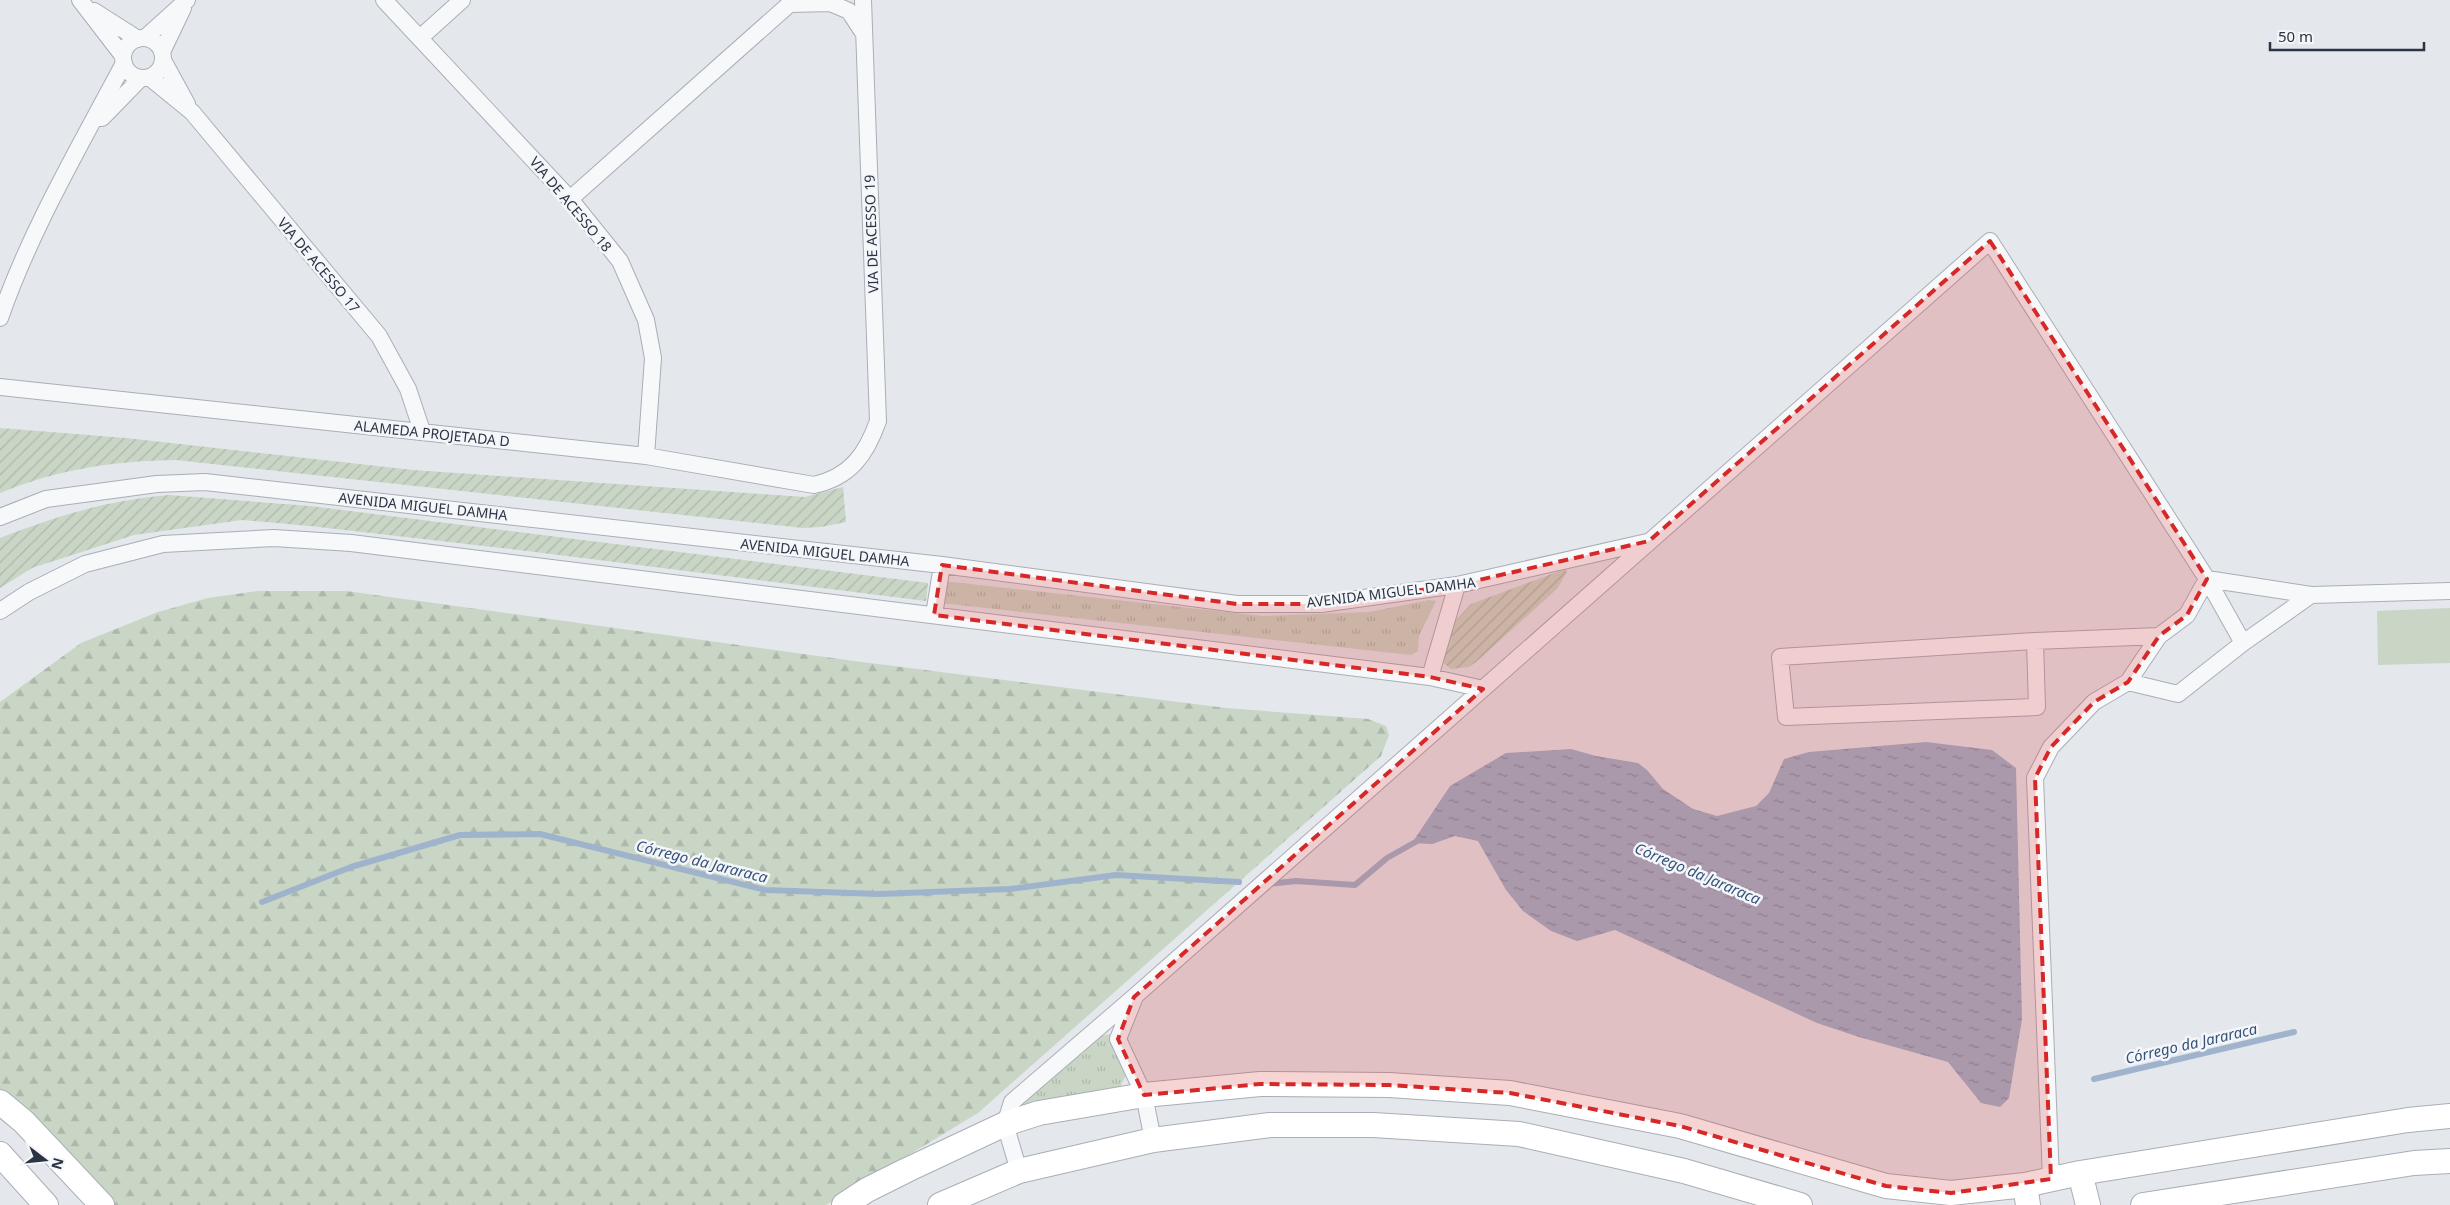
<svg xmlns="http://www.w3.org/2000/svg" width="2450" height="1205" viewBox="0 0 2450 1205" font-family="'Noto Sans',sans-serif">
	<defs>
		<pattern id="forest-firs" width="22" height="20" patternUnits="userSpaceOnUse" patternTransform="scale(1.25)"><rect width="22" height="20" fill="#c9d6c5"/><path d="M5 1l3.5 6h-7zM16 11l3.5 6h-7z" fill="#adb8ab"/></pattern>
		<pattern id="park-tufts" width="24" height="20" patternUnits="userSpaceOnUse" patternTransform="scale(1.25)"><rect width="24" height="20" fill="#c9d6c5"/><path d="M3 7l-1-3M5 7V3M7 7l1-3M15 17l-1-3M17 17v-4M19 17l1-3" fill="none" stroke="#adb8ab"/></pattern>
		<pattern id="garden-furrows" width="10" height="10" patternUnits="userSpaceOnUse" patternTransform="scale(1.25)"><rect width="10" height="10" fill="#c9d6c5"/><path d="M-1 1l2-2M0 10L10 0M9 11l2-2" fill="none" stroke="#adb8ab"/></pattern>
		<pattern id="water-ripples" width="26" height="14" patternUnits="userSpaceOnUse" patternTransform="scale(1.25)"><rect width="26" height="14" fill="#9fb4cc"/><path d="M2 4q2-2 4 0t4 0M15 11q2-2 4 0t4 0" fill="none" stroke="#8293a7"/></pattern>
	</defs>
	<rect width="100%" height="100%" fill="#e4e7ec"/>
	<!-- forest -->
	<path fill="url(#forest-firs)" d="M258,591H346L854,661L1226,708L1368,719L1386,726L1389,735L1381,756L978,1113L826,1205H111L48,1133L0,1089V702L81,643L158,612L208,598Z"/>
	<!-- park -->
	<path fill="url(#park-tufts)" d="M943,581L1263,616L1369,612L1429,600L1436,601L1419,636L1418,651L1411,655L940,603Z
		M1111,1034L1118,1038L1128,1071L1120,1087L1111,1092L1022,1109V1100L1099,1036Z"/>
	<!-- garden -->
	<path fill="url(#garden-furrows)" d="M0,428L126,438L413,470L805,497L843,487L846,522L821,527L803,528L176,460C114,461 58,469 0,493Z
		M169,495L310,506L928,583L926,601L527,551L310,526L242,520L134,535L32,568L0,588V538C60,515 104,501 169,495Z
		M1565,569L1567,572L1557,589L1476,662L1469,667L1451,669L1441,661L1454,622L1471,604Z"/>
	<!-- pitch -->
	<path fill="#c9d6c5" d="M2450,608V663L2378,665L2377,611Z"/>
	<!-- water -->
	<path fill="url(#water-ripples)" d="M1926,742L1992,750L2016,768L2022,1019L2009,1098L2000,1107L1981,1103L1948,1062L1859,1037L1817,1023L1615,930L1577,941L1551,931L1523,911L1506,890L1478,841L1455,836L1432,844L1412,843L1450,786L1506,753L1571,749L1596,756L1638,763L1647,770L1663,789L1693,809L1717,816L1756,806L1769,793L1784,759L1809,752Z"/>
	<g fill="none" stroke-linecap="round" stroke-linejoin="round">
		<!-- stream -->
		<path stroke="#9fb4cc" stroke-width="6" d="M1267,884L1296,881L1355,885L1387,858L1419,840
			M262,902L351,867L460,835L540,834L765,890L879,894L1010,889L1116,875L1239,882
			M2094,1079L2294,1032"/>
		<defs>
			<path id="street" d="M80,0L123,56
				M384,0L570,199L620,261L646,320L653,358L646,456
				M790,4L830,3L849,11L864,34
				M94,11L138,39
				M421,37L462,0
				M145,38L187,0
				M123 58a20 20 0 1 1 40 0a20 20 0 1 1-40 0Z
				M162,52L183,8
				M163,60L187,104
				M149,77L192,112L379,336L408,389L422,431
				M102,118L141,78
				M570,199L794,0
				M0,318C31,229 80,146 124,63
				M0,387L646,456L814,485C850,477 866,455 878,421L863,0
				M0,517L46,499L157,484L205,482L942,565L1237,604H1321L1457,585L1647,542
				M2207,579L2311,595L2450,591
				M0,611L29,592L85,564L163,544L274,538L351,543L1430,677L1483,689
				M934,615L942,565
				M2035,641L2037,707L1786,717L1780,657L2035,641L2159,636
				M1430,677L1457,585
				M2128,682L2159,636L2187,615L2207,579
				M1134,999L1118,1039L1144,1095L1153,1140
				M1019,1171L1005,1124L1012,1102L1134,997L1990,241L2207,579L2243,643
				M2051,1179L2035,778L2051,747L2094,702L2128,682L2178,694L2243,643L2311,595"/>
			<path id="secondary" d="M0,1102L24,1122L102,1205
				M0,1154L46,1205
				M2080,1173L2088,1205
				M2025,1185L2028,1205
				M844,1205L867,1190L907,1170L1005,1124L1039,1113L1144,1095L1260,1084L1389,1085L1510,1093L1680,1126L1886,1186L1951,1193L2025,1185L2080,1173L2408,1120L2450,1116
				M940,1205L1019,1171L1153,1140L1270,1125H1373L1519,1134L1684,1171L1800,1205
				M2143,1205L2414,1163L2450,1161"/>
		</defs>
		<!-- street casing -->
		<use href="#street" stroke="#a9aeb7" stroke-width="18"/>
		<!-- secondary casing -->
		<use href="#secondary" stroke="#a9aeb7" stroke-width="26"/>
		<!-- street -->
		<use href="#street" stroke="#f7f8fa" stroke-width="16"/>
		<!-- secondary -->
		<use href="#secondary" stroke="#fff" stroke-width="24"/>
	</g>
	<!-- marked area -->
	<path fill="#d62828" fill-opacity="0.2" stroke="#d62828" stroke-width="4" stroke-dasharray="10 6" stroke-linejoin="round" d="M1990,241L2207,579L2187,615L2159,636L2128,682L2094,702L2051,747L2035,778L2051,1179L1951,1193L1886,1186L1680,1126L1510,1093L1389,1085L1260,1084L1144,1095L1118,1039L1134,997L1483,689L1430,677L934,615L942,565L1237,604H1321L1457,585L1649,541Z"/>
	<g text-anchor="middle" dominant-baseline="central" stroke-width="5" stroke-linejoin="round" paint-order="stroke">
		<!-- street labels -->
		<g font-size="14" fill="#2b3445" stroke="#f4f6f9">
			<text transform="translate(571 204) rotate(50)">VIA DE ACESSO 18</text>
			<text transform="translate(871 234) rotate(-92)">VIA DE ACESSO 19</text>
			<text transform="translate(319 265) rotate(50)">VIA DE ACESSO 17</text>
			<text transform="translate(432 433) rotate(6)">ALAMEDA PROJETADA D</text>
			<text transform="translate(423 506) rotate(6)">AVENIDA MIGUEL DAMHA</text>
			<text transform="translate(825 552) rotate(6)">AVENIDA MIGUEL DAMHA</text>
			<text transform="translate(1391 592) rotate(-7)">AVENIDA MIGUEL DAMHA</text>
		</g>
		<!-- water labels -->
		<g font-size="15" font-style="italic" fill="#34527a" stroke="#f4f6f9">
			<text transform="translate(702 861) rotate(14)">Córrego da Jararaca</text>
			<text transform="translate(1698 873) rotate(23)">Córrego da Jararaca</text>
			<text transform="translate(2191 1043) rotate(-13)">Córrego da Jararaca</text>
		</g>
	</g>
	<!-- north arrow -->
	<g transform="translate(45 1160) rotate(106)" stroke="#f4f6f9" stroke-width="4" paint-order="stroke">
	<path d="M0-4L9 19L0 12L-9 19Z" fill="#2b3445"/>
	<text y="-8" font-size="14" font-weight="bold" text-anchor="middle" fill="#2b3445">N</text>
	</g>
	<!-- scale -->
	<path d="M2270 42v8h154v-8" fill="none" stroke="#2b3445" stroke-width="2.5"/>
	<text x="2278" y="42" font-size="15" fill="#2b3445" stroke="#f4f6f9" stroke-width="4" paint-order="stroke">50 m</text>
</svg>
